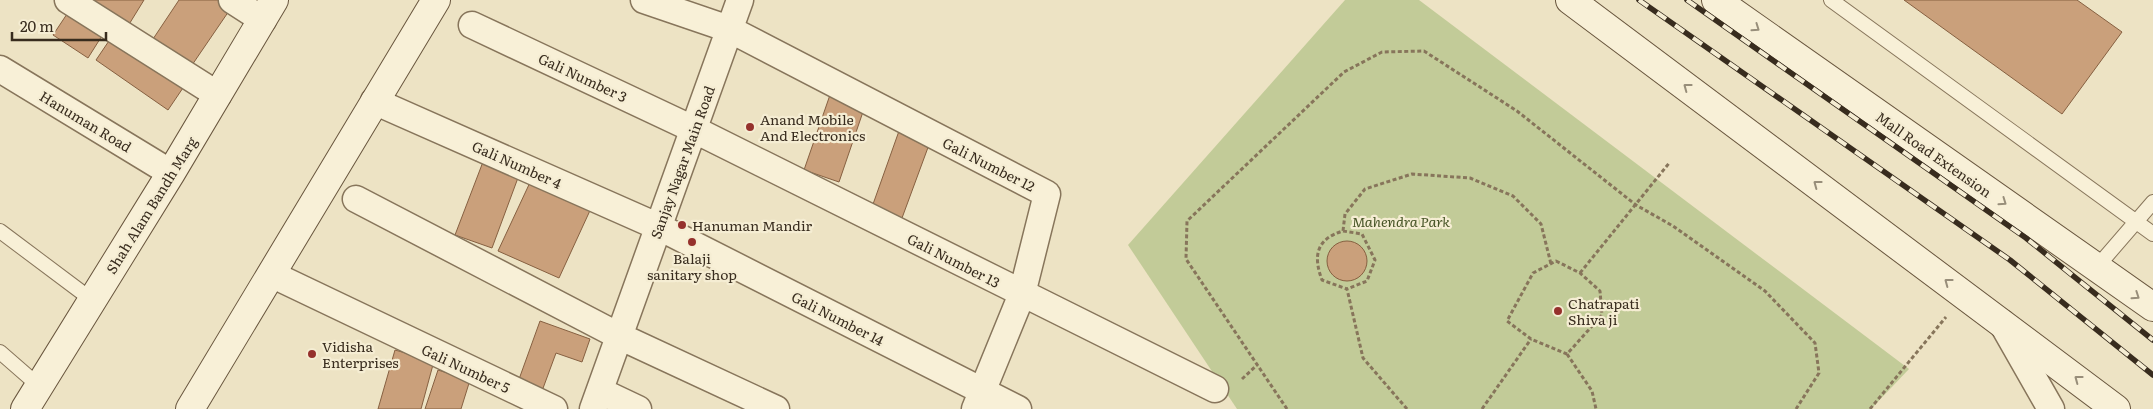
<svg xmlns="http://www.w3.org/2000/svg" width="2153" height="409" viewBox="0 0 2153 409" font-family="Literata,serif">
	<rect width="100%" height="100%" fill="#ede3c4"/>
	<!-- green -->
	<path fill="#c2cb98" d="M1345,0H1419L1909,369L1871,409H1237L1128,245Z"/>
	<!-- building -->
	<path fill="#caa07b" stroke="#866041" d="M87,0H144L128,26Z
		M179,0H220L231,8L190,68L151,42Z
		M1904,0H2077L2122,32L2062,114Z
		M71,8L105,31L88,58L53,35Z
		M115,32L187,82L168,110L96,60Z
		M831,92L866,103L839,182L804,170Z
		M899,131L930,142L902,218L872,207Z
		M486,154L522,167L492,248L455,235Z
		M533,176L593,204L559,278L498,251Z
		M1327 261a20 20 0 1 1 40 0a20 20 0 1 1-40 0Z
		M540,321L590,339L582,362L556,353L542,391L518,382Z
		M395,350L434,361L421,409H378Z
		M438,370L470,380L461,409H425Z"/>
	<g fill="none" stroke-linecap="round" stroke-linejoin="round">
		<defs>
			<path id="lane" d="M1831,0L2153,234
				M0,231L92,300
				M2096,268L2153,202
				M0,352L39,386"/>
			<path id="street" d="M68,0L218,95
				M232,0L263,20
				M644,0L729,29L1047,194L1022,294L975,409
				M472,25L693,129L1215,389
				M0,69L171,173
				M374,101L659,227L1018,409
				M356,199L619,336L776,409
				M271,274L554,409
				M2002,323L2051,409
				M600,391L638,409
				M593,409L740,0"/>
			<path id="secondary" d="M1570,0L2116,409
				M1716,0L2153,307
				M25,409L171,173L274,0
				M190,409L436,0"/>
		</defs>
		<!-- lane casing -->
		<use href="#lane" stroke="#87755b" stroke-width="16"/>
		<!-- street casing -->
		<use href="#street" stroke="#87755b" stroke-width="29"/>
		<!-- secondary casing -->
		<use href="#secondary" stroke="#69563e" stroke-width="30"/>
		<!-- path -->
		<path stroke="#87755b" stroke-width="3" stroke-dasharray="4 2.5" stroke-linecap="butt" d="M1343,231L1362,234L1375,260L1367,281L1347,289
			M1556,261L1580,273L1600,291L1602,315L1567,354L1531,339L1507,321L1533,273Z
			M1580,273L1670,162
			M1567,354L1592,391L1596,409
			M1242,379L1257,365
			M1287,409L1186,259L1187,221L1344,72L1382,52L1424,51L1517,111L1636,205L1673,226L1765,291L1815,343L1819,373L1796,409
			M1407,409L1363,358L1347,289L1322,280C1313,256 1316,239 1343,231L1345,214L1365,189L1412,174L1470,178L1513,196L1541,224L1551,264
			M1482,409L1531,339
			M1870,409L1946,317"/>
		<!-- lane -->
		<use href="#lane" stroke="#f8f0d7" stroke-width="14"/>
		<!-- street -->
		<use href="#street" stroke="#f8f0d7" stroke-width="26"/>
		<!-- secondary -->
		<use href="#secondary" stroke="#f8f0d7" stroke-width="28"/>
		<defs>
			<path id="rail" d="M1639,0L2010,260L2153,375
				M1687,0L2026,238L2153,340"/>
		</defs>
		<!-- rail casing -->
		<use href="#rail" stroke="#382c1e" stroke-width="5.5"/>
		<!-- rail -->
		<use href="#rail" stroke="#f5edd3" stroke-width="4" stroke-dasharray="11" stroke-linecap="butt"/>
	</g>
	<!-- one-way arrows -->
	<defs><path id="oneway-chevron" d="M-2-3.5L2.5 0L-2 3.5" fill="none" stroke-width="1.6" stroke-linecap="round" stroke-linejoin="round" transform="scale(1.25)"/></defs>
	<g stroke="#988e7a">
		<use href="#oneway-chevron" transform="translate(1756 28) rotate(35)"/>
		<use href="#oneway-chevron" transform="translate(1687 87) rotate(-143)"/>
		<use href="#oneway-chevron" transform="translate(1817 184) rotate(-143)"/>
		<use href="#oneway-chevron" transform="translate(2003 202) rotate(35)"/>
		<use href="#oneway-chevron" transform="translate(1948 282) rotate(-143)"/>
		<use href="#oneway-chevron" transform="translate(2136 296) rotate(34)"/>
		<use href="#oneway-chevron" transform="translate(2078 379) rotate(-143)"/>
	</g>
	<!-- markers -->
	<g fill="#95312c" stroke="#f5edd3" stroke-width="2">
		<circle cx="750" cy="127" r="5"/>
		<circle cx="682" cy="225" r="5"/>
		<circle cx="692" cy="242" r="5"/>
		<circle cx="1558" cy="311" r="5"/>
		<circle cx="312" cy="354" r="5"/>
	</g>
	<g text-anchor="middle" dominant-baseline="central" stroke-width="4.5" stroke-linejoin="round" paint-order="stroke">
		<!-- street labels -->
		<g font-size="14" fill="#382c1e" stroke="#f5edd3">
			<text transform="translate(583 77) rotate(25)">Gali Number 3</text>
			<text transform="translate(86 121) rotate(31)">Hanuman Road</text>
			<text transform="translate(1934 154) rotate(35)">Mall Road Extension</text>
			<text transform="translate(682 162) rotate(-70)">Sanjay Nagar Main Road</text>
			<text transform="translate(517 164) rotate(24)">Gali Number 4</text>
			<text transform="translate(989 164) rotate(27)">Gali Number 12</text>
			<text transform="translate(151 205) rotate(-58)">Shah Alam Bandh Marg</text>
			<text transform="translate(954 260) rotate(27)">Gali Number 13</text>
			<text transform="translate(838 318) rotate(27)">Gali Number 14</text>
			<text transform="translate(466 368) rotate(25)">Gali Number 5</text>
		</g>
		<!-- poi labels -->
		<g font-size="14" fill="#382c1e" stroke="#f5edd3" text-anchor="start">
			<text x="760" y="119">Anand Mobile<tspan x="760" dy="16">And Electronics</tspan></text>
			<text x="692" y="225">Hanuman Mandir</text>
			<text x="692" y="258" text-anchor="middle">Balaji<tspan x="692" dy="16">sanitary shop</tspan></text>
			<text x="1568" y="303">Chatrapati<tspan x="1568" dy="16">Shiva ji</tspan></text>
			<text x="322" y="346">Vidisha<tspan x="322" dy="16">Enterprises</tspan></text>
		</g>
		<!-- park labels -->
		<g font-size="14" font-style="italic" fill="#465426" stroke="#f5edd3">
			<text x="1401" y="221">Mahendra Park</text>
		</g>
	</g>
	<!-- scale -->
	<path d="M12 32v8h94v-8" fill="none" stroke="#382c1e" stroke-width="2.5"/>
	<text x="20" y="32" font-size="15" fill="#382c1e" stroke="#f5edd3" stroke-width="4" paint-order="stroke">20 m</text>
</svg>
